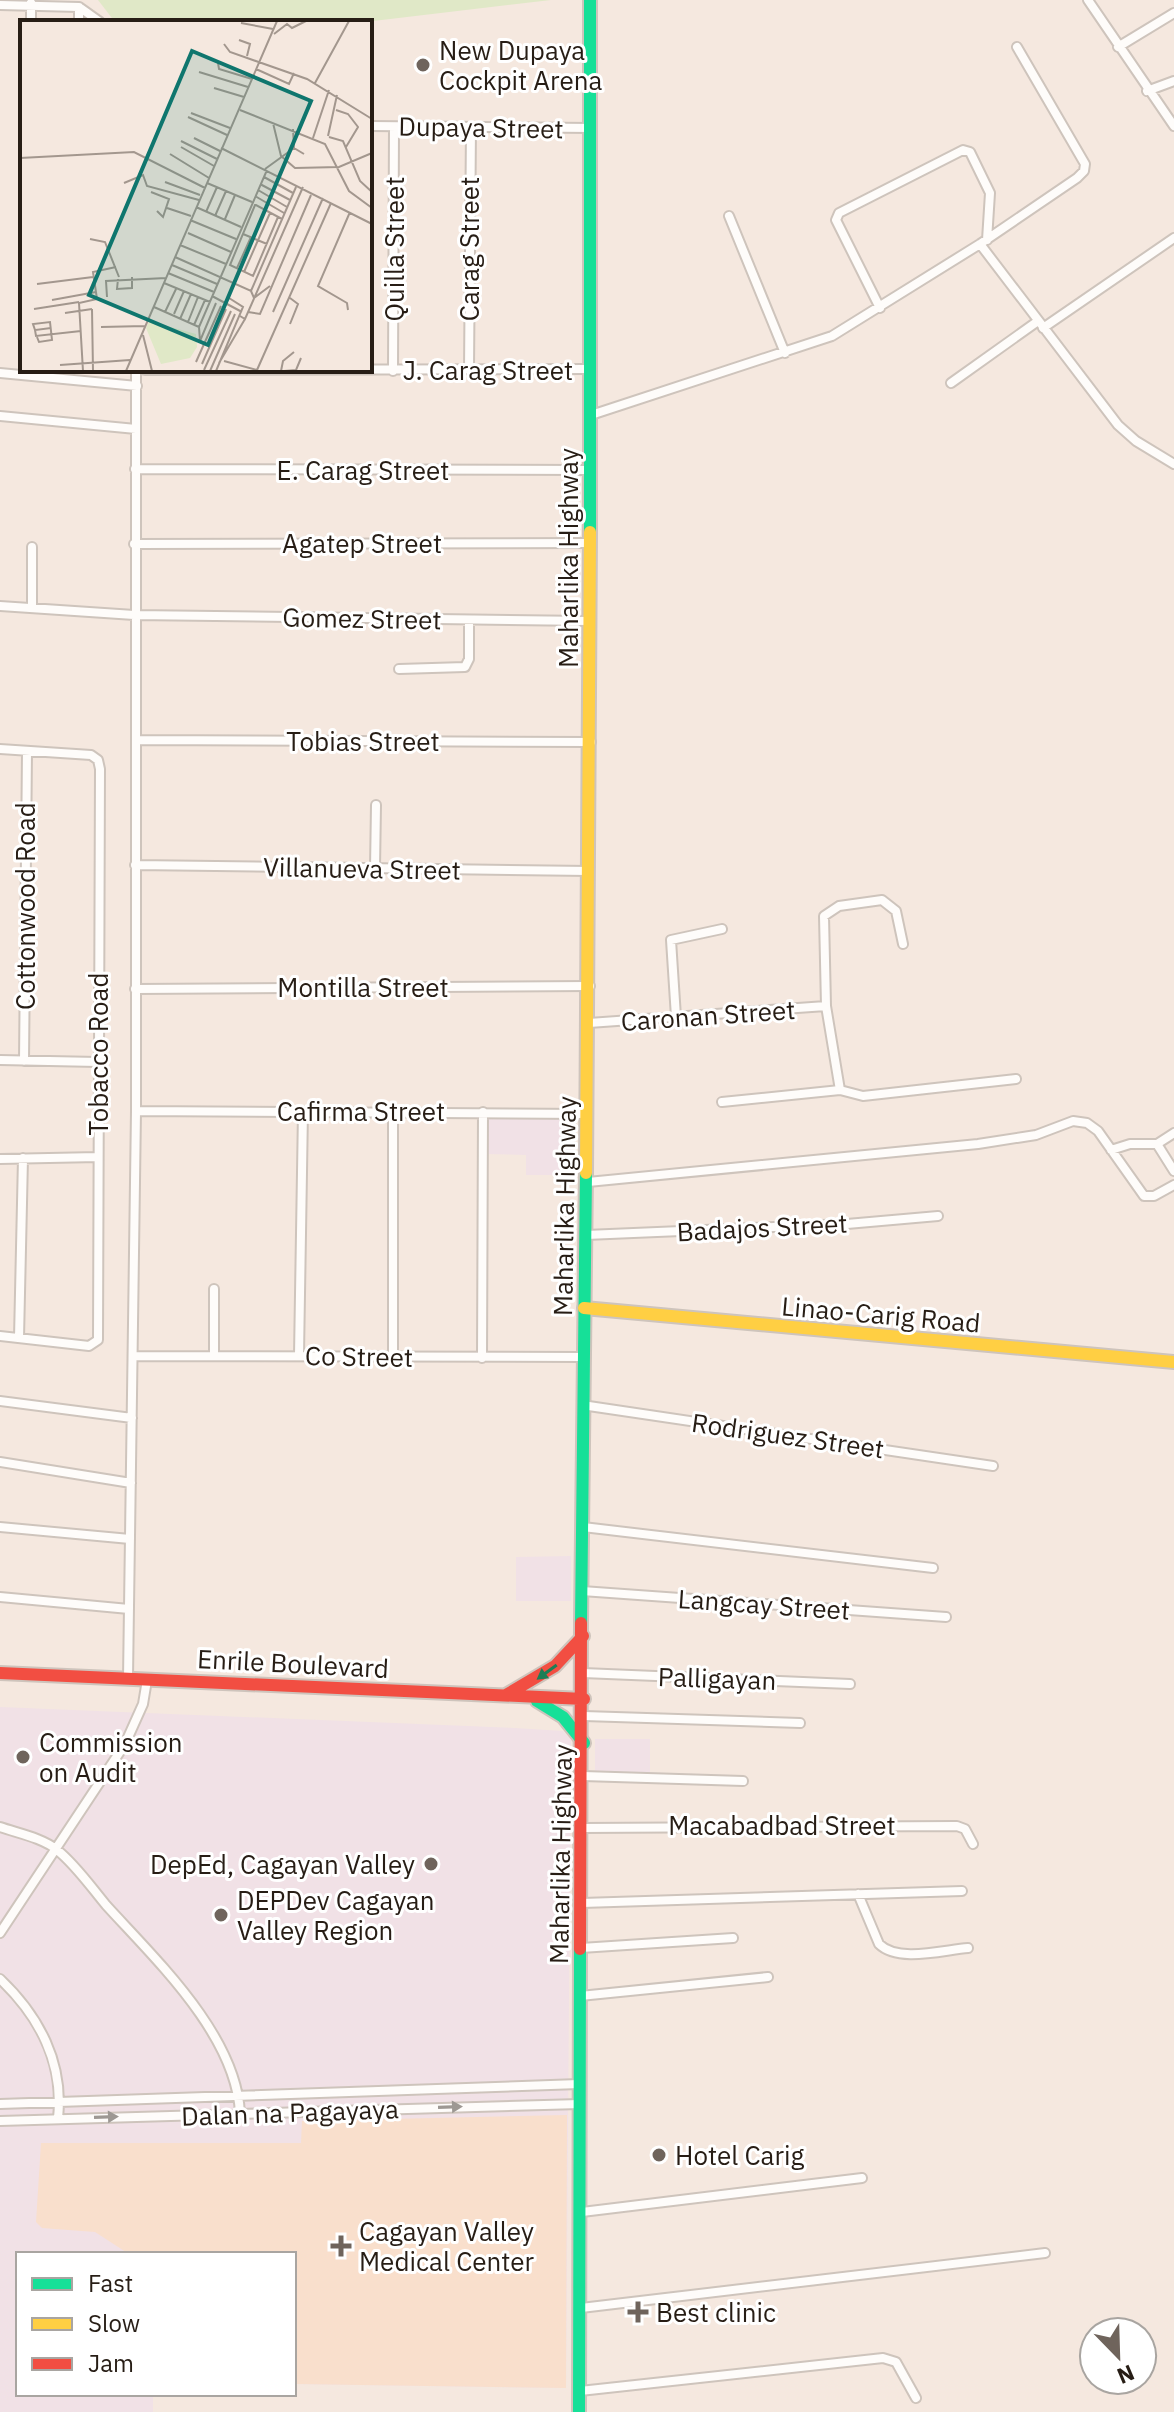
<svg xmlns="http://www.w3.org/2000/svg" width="1174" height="2412" viewBox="0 0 1174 2412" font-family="'IBM Plex Sans',sans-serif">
	<rect width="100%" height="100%" fill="#f5e8df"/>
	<!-- commercial -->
	<path fill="#f1e1e6" d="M485,1114H573V1175H526V1155L484,1154Z
		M571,1556V1601H516V1557Z
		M0,1707L515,1728L563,1731L571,1740L566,2388L294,2384V2254H18V2394H153V2412H0Z
		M595,1739H650V1773H595Z"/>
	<!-- built -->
	<path fill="#f9dfcc" d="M567,2115L566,2388L294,2384V2254H129L95,2232L42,2228L36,2222L41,2143H301L302,2121Z"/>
	<!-- green -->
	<path fill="#e0e8c7" d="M98,0H551L365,22H115Z"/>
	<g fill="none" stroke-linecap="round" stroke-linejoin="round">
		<defs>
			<path id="street" d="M1088,0L1174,126
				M0,5L79,7L100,22
				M31,22V3
				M79,22V7
				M1118,47L1174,13
				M1147,91L1174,81
				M370,126L592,128
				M729,216L785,353
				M980,244L1118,425L1136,441L1174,464
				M880,308L836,220L839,213L963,150L970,152L990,193L987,240
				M1043,328L1174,238
				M145,370L590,369
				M469,370L471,127
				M393,371L394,127
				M0,373L137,386
				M951,383L1038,321
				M591,415L832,336L980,244L1077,178L1084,171L1085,164L1017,47
				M0,416L136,429
				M135,469L590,470
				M134,544L590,543
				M32,547V608
				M0,606L134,615L589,621
				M399,669L465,667L469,659V620
				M136,740L591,742
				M0,749L91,755L98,760L100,769L98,1340L89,1346L0,1336
				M135,865L589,871
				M375,868L376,805
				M903,944L896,911L882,900L839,906L824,916L826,1006L840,1090L863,1096L1016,1079
				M135,989L590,986
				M676,1017L671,940L722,929
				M589,1023L826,1006
				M0,1060L98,1062
				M24,1061L27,751
				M722,1102L840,1090
				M136,1111L587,1114
				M1174,1133L1157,1144L1174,1171
				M1111,1150L1130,1144H1157
				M0,1159L98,1157
				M588,1182L978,1144L1036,1135L1073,1121L1087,1123L1098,1131L1144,1196H1154L1174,1185
				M586,1235L847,1224L938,1216
				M214,1289V1355
				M19,1338L23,1158
				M299,1355L303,1111
				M133,1356L584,1357
				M393,1356V1110
				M482,1358L483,1112
				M0,1401L132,1418
				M582,1405L993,1466
				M0,1462L131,1483
				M0,1527L130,1539
				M583,1527L933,1568
				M582,1591L946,1617
				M0,1597L129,1609
				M583,1673L850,1684
				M128,1678L136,1111V370
				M584,1716L800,1723
				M583,1776L743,1781
				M0,1827C17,1833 43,1838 57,1850C75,1864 91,1887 106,1905C156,1960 236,2035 240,2113
				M582,1828L957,1826L965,1829L973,1844
				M858,1894L879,1944C898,1963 943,1950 968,1948
				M582,1903L962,1891
				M0,1933L125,1744L143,1704L147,1680
				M581,1948L733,1938
				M0,1979C39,2016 64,2063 58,2118
				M580,1996L768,1977
				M0,2104L579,2084
				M0,2121L580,2104
				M582,2212L862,2178
				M581,2308L1045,2253
				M580,2391L883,2358L896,2362L916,2398"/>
			<path id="fast" d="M590,0V532
				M581,1623L586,1173
				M537,1701L563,1717L584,1743
				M579,2412L580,1949"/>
			<path id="slow" d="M586,1173L590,532
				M584,1308L1174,1362"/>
			<path id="jam" d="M0,1673L584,1699
				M506,1695L555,1666L583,1636
				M580,1949L581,1623"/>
		</defs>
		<!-- street casing -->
		<use href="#street" stroke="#cec4bc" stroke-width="12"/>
		<!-- fast casing -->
		<use href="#fast" stroke="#cec4bc" stroke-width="16"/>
		<!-- slow casing -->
		<use href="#slow" stroke="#cec4bc" stroke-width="16"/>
		<!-- jam casing -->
		<use href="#jam" stroke="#cec4bc" stroke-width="16"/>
		<!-- street -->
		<use href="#street" stroke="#fefcfa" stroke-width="8"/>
		<!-- fast -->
		<use href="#fast" stroke="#16e098" stroke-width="12"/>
		<!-- slow -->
		<use href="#slow" stroke="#ffcf43" stroke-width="12"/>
		<!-- jam -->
		<use href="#jam" stroke="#f24e42" stroke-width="12"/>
	</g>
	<!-- one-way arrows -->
	<defs><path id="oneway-solid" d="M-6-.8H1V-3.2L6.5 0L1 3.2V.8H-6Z" transform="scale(2)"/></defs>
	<use fill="#1e7e56" href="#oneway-solid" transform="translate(547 1672) rotate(144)"/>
	<g fill="#9d9893">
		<use href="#oneway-solid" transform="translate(450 2107) rotate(-2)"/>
		<use href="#oneway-solid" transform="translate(106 2117) rotate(-2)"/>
	</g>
	<!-- markers -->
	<g fill="#6f645c" stroke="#fff" stroke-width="3">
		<circle cx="423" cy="65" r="8"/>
		<circle cx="23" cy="1757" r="8"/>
		<circle cx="431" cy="1864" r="8"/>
		<circle cx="221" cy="1915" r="8"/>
		<circle cx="659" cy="2155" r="8"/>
		<path d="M337 2234h8v8h8v8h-8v8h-8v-8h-8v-8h8z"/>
		<path d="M634 2300h8v8h8v8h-8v8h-8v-8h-8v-8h8z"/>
	</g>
	<g text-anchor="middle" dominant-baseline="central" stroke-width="6" stroke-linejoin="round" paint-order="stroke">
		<!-- poi labels -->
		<g font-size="26" fill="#271d15" stroke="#fff" text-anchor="start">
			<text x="439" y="50">New Dupaya<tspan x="439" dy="30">Cockpit Arena</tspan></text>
			<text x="39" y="1742">Commission<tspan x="39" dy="30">on Audit</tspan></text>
			<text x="415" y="1864" text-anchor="end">DepEd, Cagayan Valley</text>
			<text x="237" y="1900">DEPDev Cagayan<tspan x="237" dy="30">Valley Region</tspan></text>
			<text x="675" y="2155">Hotel Carig</text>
			<text x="359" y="2231">Cagayan Valley<tspan x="359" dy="30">Medical Center</tspan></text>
			<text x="656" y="2312">Best clinic</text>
		</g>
		<!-- street labels -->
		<g font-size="26" fill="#271d15" stroke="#fff">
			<text transform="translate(481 127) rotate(1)">Dupaya Street</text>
			<text transform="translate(394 249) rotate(-90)">Quilla Street</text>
			<text transform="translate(469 249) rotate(-90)">Carag Street</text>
			<text x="488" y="370">J. Carag Street</text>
			<text x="363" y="470">E. Carag Street</text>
			<text x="362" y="543">Agatep Street</text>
			<text transform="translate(568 558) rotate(-90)">Maharlika Highway</text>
			<text transform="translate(362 618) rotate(1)">Gomez Street</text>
			<text x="363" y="741">Tobias Street</text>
			<text transform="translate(362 868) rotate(1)">Villanueva Street</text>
			<text transform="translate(25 906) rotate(-90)">Cottonwood Road</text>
			<text x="363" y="987">Montilla Street</text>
			<text transform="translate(708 1015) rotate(-4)">Caronan Street</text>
			<text transform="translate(98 1054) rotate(-90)">Tobacco Road</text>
			<text x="361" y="1111">Cafirma Street</text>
			<text transform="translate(564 1206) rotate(-89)">Maharlika Highway</text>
			<text transform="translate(762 1227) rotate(-3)">Badajos Street</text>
			<text transform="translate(881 1314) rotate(5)">Linao-Carig Road</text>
			<text transform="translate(359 1356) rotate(1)">Co Street</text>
			<text transform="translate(788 1435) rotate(8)">Rodriguez Street</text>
			<text transform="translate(764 1604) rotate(4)">Langcay Street</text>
			<text transform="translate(293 1663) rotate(3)">Enrile Boulevard</text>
			<text transform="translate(717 1678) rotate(2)">Palligayan</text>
			<text x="782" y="1825">Macabadbad Street</text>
			<text transform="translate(560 1854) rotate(-89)">Maharlika Highway</text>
			<text transform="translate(290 2112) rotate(-2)">Dalan na Pagayaya</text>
		</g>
	</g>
	<!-- overview -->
	<g transform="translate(20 20)">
		<rect width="352" height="352" fill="#f5e8df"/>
		<path d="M129,301L176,314L177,327L170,338L141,344L126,308Z" fill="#e0e8c7"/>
		<path fill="none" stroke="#a3978e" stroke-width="2" d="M221,3L253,9M254,14L267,4L272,8L286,1M219,20L230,24L227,36M204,24L210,32L287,59L352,99M198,43L199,49L232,59M236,49L269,64L274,53M179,52L228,67M295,63L329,1M194,68L224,77M220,90L305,124L329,171L352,188M316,90L328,94L338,107L326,127M171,93L210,108M168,97L207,115M253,103L261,136L275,148L319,147L352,133M273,109L274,128L284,134M308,116L317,75M309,117L323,121L340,161L352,172M174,118L200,131M293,118L309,70M161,121L197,139M161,127L194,146M201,128L352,204M150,134L189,158M0,138L114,132L185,168M245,149L274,128M244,157L273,173M145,162L180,175M104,163L123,155L127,166L179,180M187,163L232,182M240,164L270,180M238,170L267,187M131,172L149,179L143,197L137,191M235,176L264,193M176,187L221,207M147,188L171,196M186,192L197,167M195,196L206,171M258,197L233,256L210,245L235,185H236L262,199M205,199L215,175M170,200L216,219M168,213L211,232M223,214L247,224M70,219L85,222L99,257M160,225L206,244M155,237L231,271L276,167M152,245L197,264M217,248L231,217M224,252L250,193M148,253L194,272M98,259L97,269L112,268V257M144,263L190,282M17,264L73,257M231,271L234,278L250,266M192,276L222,292M87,277L86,261L146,258M270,278L278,284L270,304M32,280L76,272M134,287L179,307M14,289L59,282M72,289L73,351M328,290L327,283L298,266L330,192M145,292L156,269M228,292L240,294L291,175M253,292L303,178M45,293L72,289M154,294L164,271M220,296L225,299L283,167M160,299L171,274M168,302L178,277M174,305L185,280M81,307L125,306M31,308L15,310L16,316L61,311M15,310L13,304L30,302L32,320L19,322L17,317M123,315L132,351M180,321L179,307L247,150M180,321L196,283M204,341L237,350M176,342L201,286M199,343L225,299M182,344L206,289M40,345L110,340M184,350L211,291M237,350L311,183M63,351L59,283L77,279L73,252L96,247M106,351L257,1M190,351L215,294M196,351L223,287L209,278M261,351L263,341L274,332M264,351L276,350L281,338"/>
		<path fill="#0f766e" fill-opacity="0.15" stroke="#0f766e" stroke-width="4" d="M172,31L291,81L188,325L69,275Z"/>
		<rect width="352" height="352" fill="none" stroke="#271d15" stroke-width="4"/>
	</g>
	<!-- legend -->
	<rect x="16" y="2252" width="280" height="144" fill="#ffffff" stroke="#a9a5a1" stroke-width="2"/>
	<rect x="32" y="2278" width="40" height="12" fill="#16e098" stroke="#a9a5a1" stroke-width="2"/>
	<text x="88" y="2292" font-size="24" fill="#271d15">Fast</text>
	<rect x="32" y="2318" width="40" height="12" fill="#ffcf43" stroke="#a9a5a1" stroke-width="2"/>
	<text x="88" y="2332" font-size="24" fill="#271d15">Slow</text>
	<rect x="32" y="2358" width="40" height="12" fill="#f24e42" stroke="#a9a5a1" stroke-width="2"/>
	<text x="88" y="2372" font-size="24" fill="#271d15">Jam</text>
	<!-- north arrow -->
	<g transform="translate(1118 2356) rotate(157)"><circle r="38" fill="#ffffff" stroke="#a9a5a1" stroke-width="2"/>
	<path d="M0-6L14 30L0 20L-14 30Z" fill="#6f645c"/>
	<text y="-12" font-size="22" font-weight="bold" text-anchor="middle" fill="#271d15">N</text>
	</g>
</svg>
